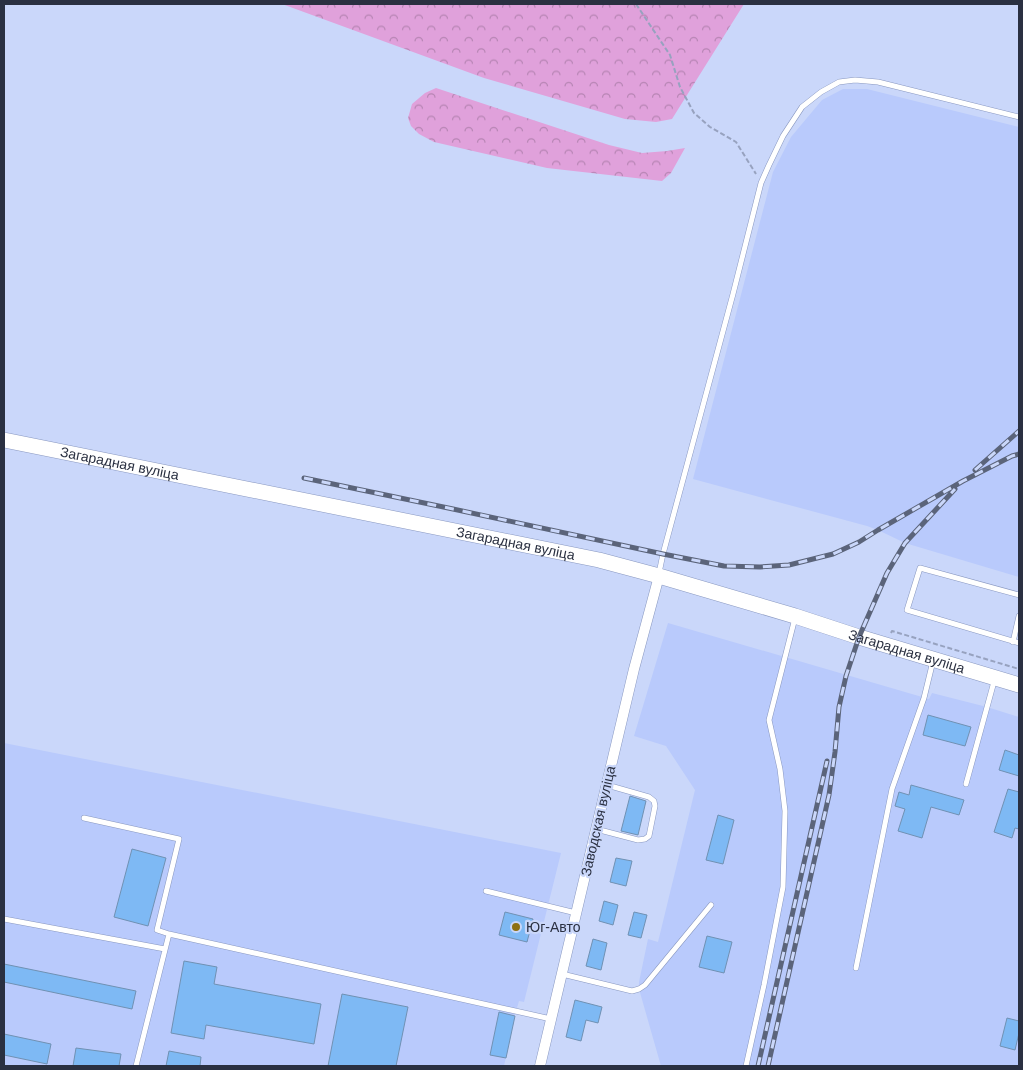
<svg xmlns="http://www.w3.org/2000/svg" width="1023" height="1070" viewBox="0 0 1023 1070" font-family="Arial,sans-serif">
	<defs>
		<pattern id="forest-crowns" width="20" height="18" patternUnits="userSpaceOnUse" patternTransform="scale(1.25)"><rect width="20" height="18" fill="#e0a1db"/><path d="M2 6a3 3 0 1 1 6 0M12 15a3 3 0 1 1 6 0" fill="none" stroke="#b684b3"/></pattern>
	</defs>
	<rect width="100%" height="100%" fill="#cad7fa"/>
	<!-- built -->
	<path fill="#b9cafc" d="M843,89H867L1019,127V577L905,543L878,530L867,526L693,479L773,172L791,137L822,100Z
		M668,623L929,699L932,693L987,707L1019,717V1066H661L639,989V982L648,939L658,942L695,790L666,746L634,736Z
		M4,743L561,853L524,1002L519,1001L516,1011L504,1066H4Z"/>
	<!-- forest -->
	<path fill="url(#forest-crowns)" d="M282,4H744L672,119L656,122L625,119L484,78Z
		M436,88L609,145L642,153L667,151L685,148L671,173L662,181L547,168L434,142L419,134L411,126L408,118L412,104L425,93Z"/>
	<!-- building -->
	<path fill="#7eb9f4" stroke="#7091b3" d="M928,715L971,727L965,746L923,735Z
		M1005,750L1019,755V776L999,770Z
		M911,785L964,800L959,815L931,807L922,838L898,831L905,809L895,806L899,792L909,795Z
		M1008,789L1019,792V829L1015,828L1012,838L994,832Z
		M630,796L646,801L638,835L621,831Z
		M718,815L734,820L723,864L706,860Z
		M132,849L166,858L148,926L114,917Z
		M616,858L632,861L626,886L610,882Z
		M604,901L618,905L613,925L599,921Z
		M505,912L533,919L527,942L499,935Z
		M634,912L647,915L641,938L628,935Z
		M707,936L732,942L724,973L699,967Z
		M593,939L607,943L601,970L586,966Z
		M184,961L217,967L214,984L321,1004L314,1044L206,1025L204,1039L171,1033Z
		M4,964L136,991L132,1009L4,982Z
		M342,994L408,1007L396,1066H328Z
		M575,1000L602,1007L598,1023L586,1020L581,1041L566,1037Z
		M499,1012L515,1016L506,1058L490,1055Z
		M1007,1018L1019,1021V1033L1015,1050L1000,1046Z
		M4,1034L51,1044L47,1064L4,1055Z
		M76,1048L121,1054L119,1066H73Z
		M169,1051L201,1057L200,1066H166Z"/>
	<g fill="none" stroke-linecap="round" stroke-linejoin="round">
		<defs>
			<path id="service" d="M659,573L663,554L733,294L761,183L769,165L783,136L802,107L821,92L839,82L855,80L878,82L1019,117
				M1019,595L920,568L907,610L1019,643
				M1013,642L1019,616
				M966,784L995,678
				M84,818L179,839L157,930L169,934
				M596,829L638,840L645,839L649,836L655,806L654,801L649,797L607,785
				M486,891L576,913
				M4,919L165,949
				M856,968L892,789L924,698L933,661
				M562,974L632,991L639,989L645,985L711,905
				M136,1066L169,934L551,1019
				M746,1066L764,985L783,887L785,811L780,769L769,720L795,618"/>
			<path id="minor" d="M540,1066L634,669L659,576"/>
			<g id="primary">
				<path id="s1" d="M4,440L599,560L659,576L795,616L859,637L1019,685"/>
			</g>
		</defs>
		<!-- service casing -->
		<use href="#service" stroke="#8998c0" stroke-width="6"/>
		<!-- minor casing -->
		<use href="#minor" stroke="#8998c0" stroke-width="11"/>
		<!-- primary casing -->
		<use href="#primary" stroke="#8998c0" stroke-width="16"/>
		<!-- path -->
		<path stroke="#97a2bf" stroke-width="2" stroke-dasharray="5 2.5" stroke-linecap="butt" d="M636,4L670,55L680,87L694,113L710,127L736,142L756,174
			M891,633L892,631L1019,669"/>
		<!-- service -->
		<use href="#service" stroke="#fff" stroke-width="5"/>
		<!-- minor -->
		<use href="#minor" stroke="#fff" stroke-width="10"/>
		<!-- primary -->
		<use href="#primary" stroke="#fff" stroke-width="15"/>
		<defs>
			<path id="rail" d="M975,470L1019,431
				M304,478L453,509L663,554L724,566L760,567L789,565L833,554L859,542L878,530L963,481L1012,456L1019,454
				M758,1066L827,761
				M768,1066L829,795L835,752L839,707L846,676L859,637L887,573L905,543L955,489"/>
		</defs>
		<!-- rail casing -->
		<use href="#rail" stroke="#5b647a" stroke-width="5"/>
		<!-- rail -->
		<use href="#rail" stroke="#cad7fa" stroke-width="3" stroke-dasharray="9" stroke-linecap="butt"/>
	</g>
	<!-- markers -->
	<circle fill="#8d7114" stroke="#cad7fa" stroke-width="2" cx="516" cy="927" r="5"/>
	<g text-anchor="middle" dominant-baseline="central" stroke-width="4.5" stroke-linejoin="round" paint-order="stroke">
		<!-- street labels -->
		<g font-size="14" fill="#2a3041" stroke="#cad7fa">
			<text stroke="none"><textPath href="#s1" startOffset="118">Загарадная вуліца</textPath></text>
			<text stroke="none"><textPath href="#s1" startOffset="522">Загарадная вуліца</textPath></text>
			<text stroke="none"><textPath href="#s1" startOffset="928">Загарадная вуліца</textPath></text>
			<text transform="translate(598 821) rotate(-77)">Заводская вуліца</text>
		</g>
		<!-- poi labels -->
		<g font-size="14" fill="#2a3041" stroke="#cad7fa" text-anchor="start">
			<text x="526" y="927">Юг-Авто</text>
		</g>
	</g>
	<!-- border -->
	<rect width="1023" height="1070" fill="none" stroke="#2a3041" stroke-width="10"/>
</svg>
